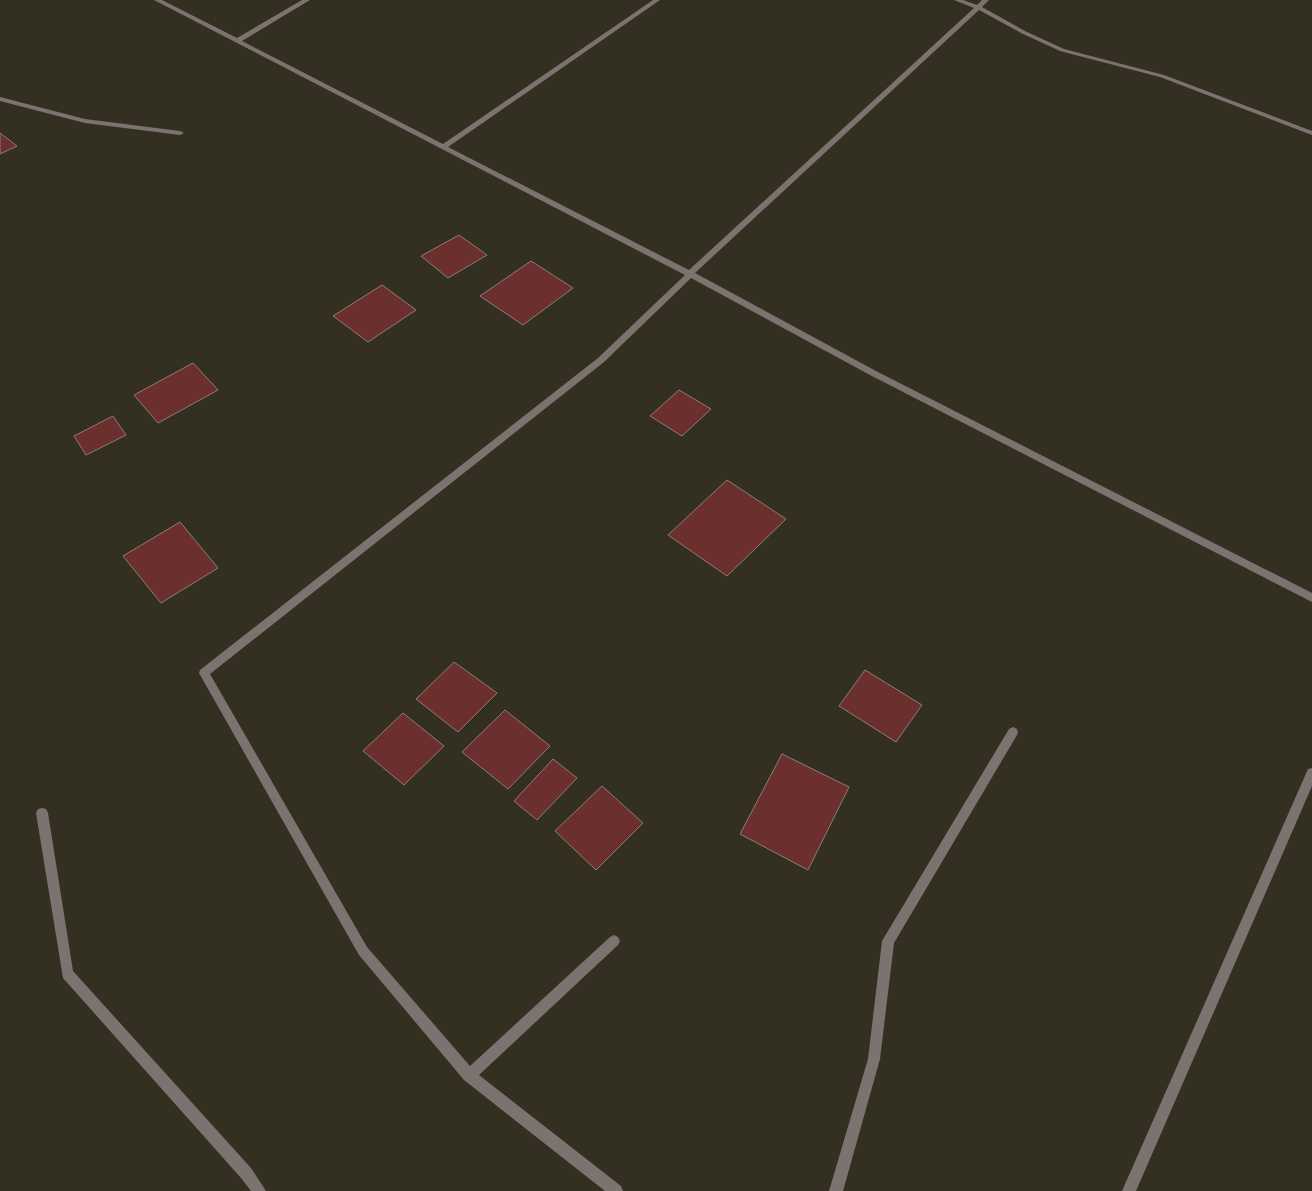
<svg xmlns="http://www.w3.org/2000/svg" width="1312" height="1191" viewBox="0 0 1312 1191" font-family="Quicksand,sans-serif">
	<rect width="100%" height="100%" fill="#332f21"/>
	<!-- building -->
	<path fill="#6b2f2d" stroke="#8f7c7a" d="M0,133L17,146L0,154Z
		M459,235L487,255L448,278L421,256Z
		M531,261L573,288L523,325L480,296Z
		M382,285L416,310L368,342L333,316Z
		M193,363L218,390L158,423L134,395Z
		M679,390L711,409L682,436L650,416Z
		M113,416L126,435L86,455L74,436Z
		M727,480L786,519L727,576L668,535Z
		M180,522L218,568L161,603L123,556Z
		M454,662L497,693L458,732L416,699Z
		M865,670L922,705L896,742L839,706Z
		M505,710L550,746L508,789L462,752Z
		M403,713L444,746L404,785L363,751Z
		M782,754L849,787L808,870L740,834Z
		M553,759L577,778L537,820L514,801Z
		M602,786L643,823L596,870L555,831Z"/>
	<g fill="none" stroke-linecap="round" stroke-linejoin="round">
		<!-- street -->
		<path fill="#7c7371" fill-rule="evenodd" d="M154,0H162L237,38L302,0H310L242,41L443,144L653,0H660L448,147L689,270L974,8L954,0H963L977,5L982,0H989L982,7L1025,31L1064,49L1164,75L1312,131V135L1160,77L1060,51L1021,33L979,10L695,273L876,371L1312,593V602L870,375L691,278L604,362L210,674L367,947L470,1066L610,937L614,935L618,937L620,941L618,945L479,1075L621,1186L623,1191H605L464,1080L359,955L199,673L200,670L598,358L685,275Z
			M0,97L85,119L180,131L184,133L180,135L85,123L0,101Z
			M1013,727L1017,729L1018,732L1017,735L894,943L880,1059L843,1191H829L868,1059L882,941L1009,729Z
			M1312,768V786L1136,1191H1122L1308,769Z
			M42,808L46,809L48,813L73,971L251,1168L266,1191H251L241,1178L63,978L36,813L38,809Z"/>
	</g>
</svg>
